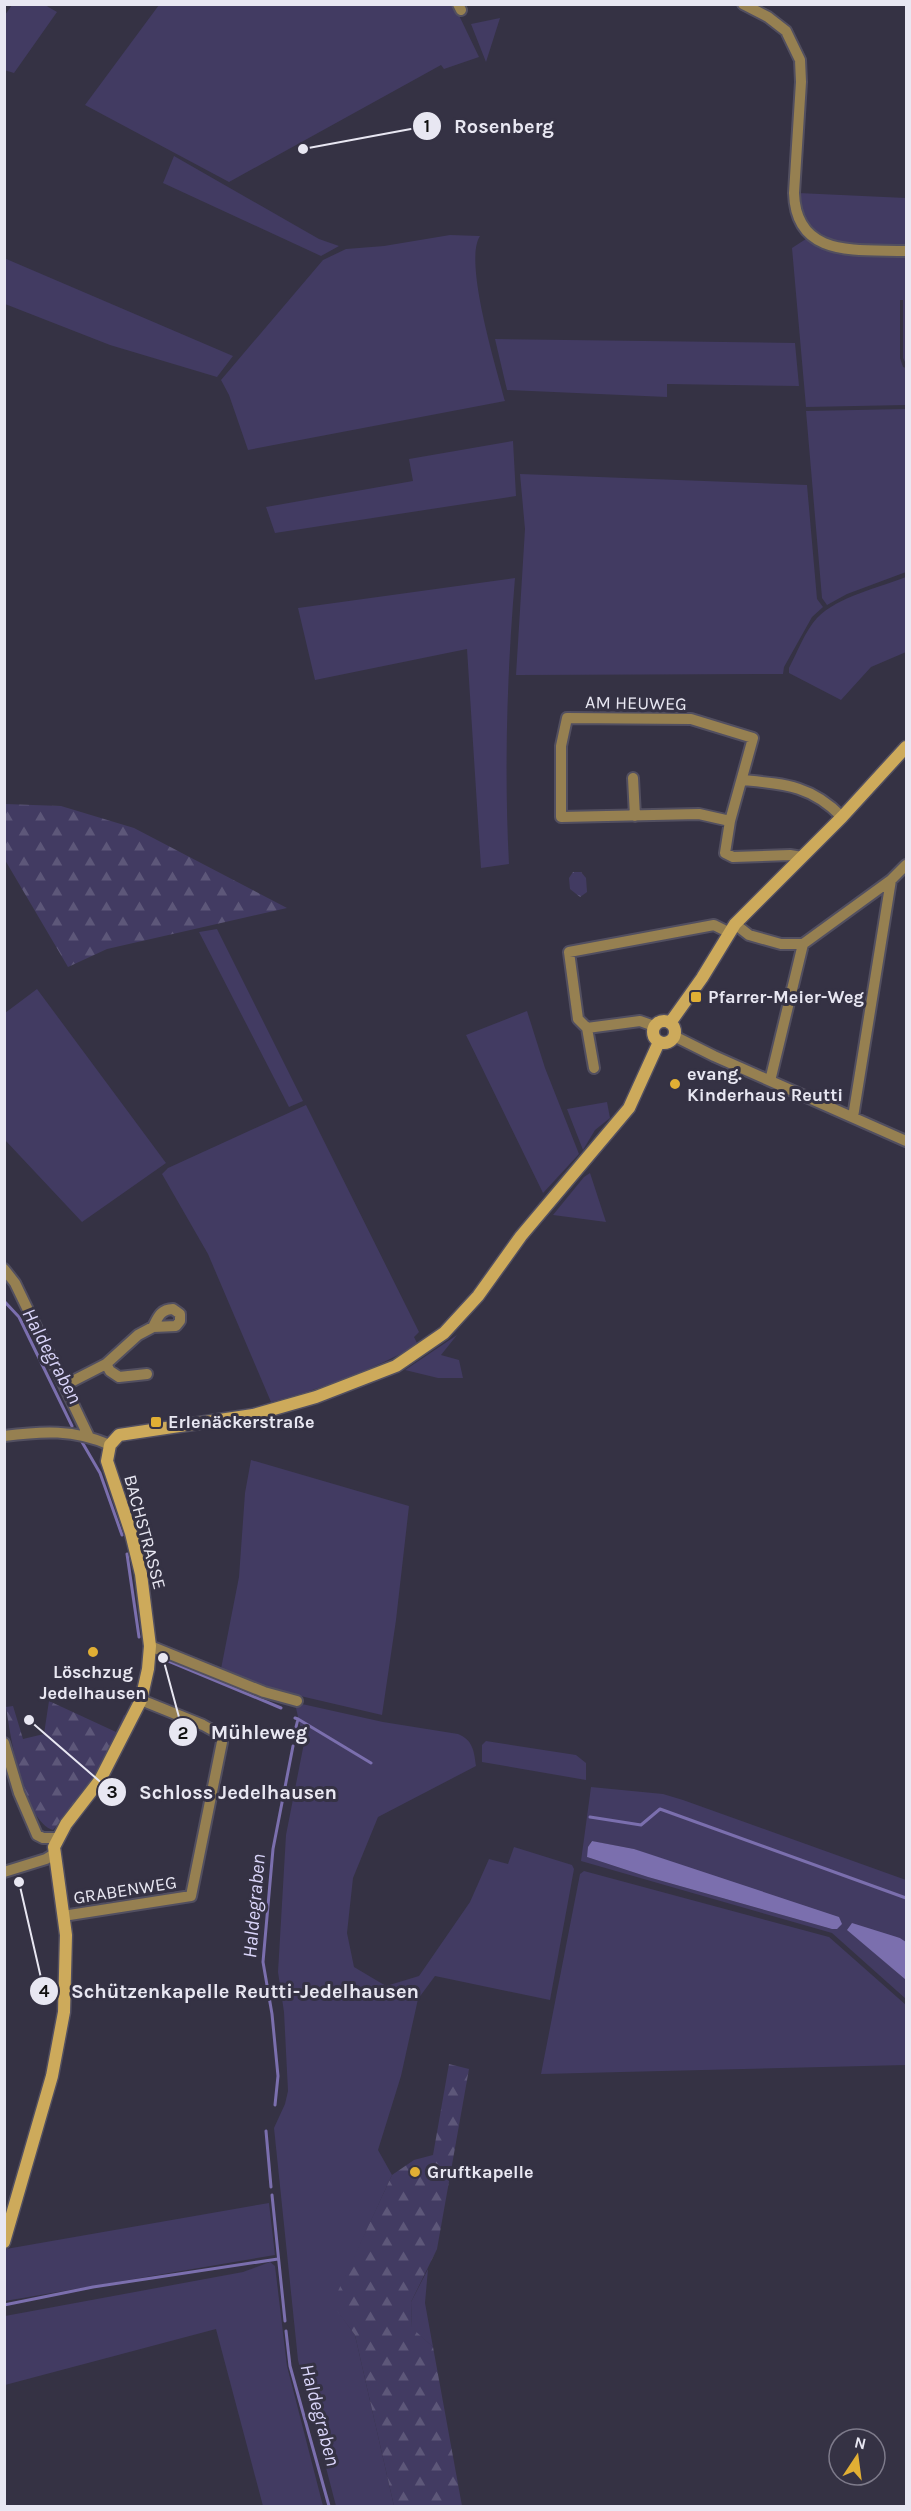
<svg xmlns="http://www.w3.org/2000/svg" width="911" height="2511" viewBox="0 0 911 2511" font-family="Karla,sans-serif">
	<defs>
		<pattern id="forest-firs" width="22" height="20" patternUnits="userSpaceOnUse" patternTransform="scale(1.5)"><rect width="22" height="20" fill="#423b62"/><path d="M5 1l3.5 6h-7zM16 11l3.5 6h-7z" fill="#5d5779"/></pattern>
		<pattern id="park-crowns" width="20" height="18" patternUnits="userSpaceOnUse" patternTransform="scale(1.5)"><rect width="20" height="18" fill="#423b62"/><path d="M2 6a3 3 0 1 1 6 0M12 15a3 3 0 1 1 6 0" fill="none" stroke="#5d5779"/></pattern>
	</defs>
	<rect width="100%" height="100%" fill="#353244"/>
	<!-- grass -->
	<path fill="#423b62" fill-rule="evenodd" d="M12,5H45L57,12L14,73L4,70L5,15Z
		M159,5H454L479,57L444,69L441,65L229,182L85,105Z
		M500,18L486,62L471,24Z
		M174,156L319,239L339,246L321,256L163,183Z
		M798,193L906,198V245C872,244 821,252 802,216C798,210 799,200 798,193Z
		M450,235L480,236C463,261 497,370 505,401L248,450L229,395L221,380L323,260L346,249L384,246Z
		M809,237L906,254V364L903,358V300H900V358L903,367L906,368V405L806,407L792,248Z
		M4,258L233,356L217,377L110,345L5,304Z
		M495,339L795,343L799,386L667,384V397L507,390Z
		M906,409V572L847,594L827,605L822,598L806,411Z
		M513,441L516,496L275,533L266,507L413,481L409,459Z
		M520,474L807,485L817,599L823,607L812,617L784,667L783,674L516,675L525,529Z
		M906,577V652L871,667L841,700L789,673V668C797,653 805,631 817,618C839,596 878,588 906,577Z
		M515,578C507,673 504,769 509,864L481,868L467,649L315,680L298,608Z
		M217,929L303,1101L289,1107L199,932Z
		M37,989L166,1163L82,1222L5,1140V1013Z
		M527,1011L545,1068L579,1154L543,1193L466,1035Z
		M607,1102L610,1118L595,1130L583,1150L567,1109Z
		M306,1105L419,1332L414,1337L418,1345C371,1370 322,1389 271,1402L208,1254L162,1174L168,1168Z
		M590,1173L606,1222L553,1215L584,1177Z
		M457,1335L441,1355L459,1360L463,1378H438L405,1370Z
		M251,1460L409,1506L396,1620L382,1715L266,1688L221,1669L239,1577L245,1493Z
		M302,1704L383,1722L458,1734C473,1740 474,1751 476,1766L378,1817L353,1878L347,1933L354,1967L386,1986L419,1976L470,1902L489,1859L508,1864L514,1847L572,1865L574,1869L550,2000L435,1976L418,1999L401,2076L378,2150L392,2175L333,2304L355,2335L394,2506H336L298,2360L274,2128L285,2104L288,2091L284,2012L278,1972L286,1835L304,1743L296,1708Z
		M486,1741L576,1755L586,1763V1780L482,1762V1745Z
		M591,1787L663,1794L683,1800L906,1880V1942L900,1938L848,1930L906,1980V1999L832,1933L581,1861ZM591,1841L634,1849L832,1929L648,1877L587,1857Z
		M584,1871L829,1937L906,2005V2065L541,2074L580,1874Z
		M269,2203L275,2255L5,2301L6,2249Z
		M270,2262L275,2266L287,2366L323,2506H263L216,2329L5,2385V2316L243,2272Z
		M428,2269L425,2303L433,2347L412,2329L411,2302Z"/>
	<!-- forest -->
	<path fill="url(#forest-firs)" d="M5,804L61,806L134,828L287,908L107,949L68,967L5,860Z
		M49,1701L116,1732L124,1715L129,1717L97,1777L53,1830C24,1822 10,1735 6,1707L13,1706L23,1739L44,1734Z
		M449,2064L469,2069L437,2249L411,2302L412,2328L433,2347L462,2506H394L355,2335L332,2304L392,2175L414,2160L433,2155Z"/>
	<!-- park -->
	<path fill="url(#park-crowns)" d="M573,872H581L586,878L587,892L580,897L570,889L569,878Z"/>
	<!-- water -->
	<path fill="#7b6fae" d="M592,1841L634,1849L839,1917L842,1924L837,1929H832L648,1877L587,1857L588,1847Z
		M852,1923L900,1938L906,1942V1980L847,1930Z"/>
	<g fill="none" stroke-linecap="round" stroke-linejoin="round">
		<!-- stream -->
		<path stroke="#7b6fae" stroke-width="3" d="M4,1301L19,1317L72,1426
			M82,1442L100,1473L122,1535
			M127,1554L139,1637
			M166,1660L281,1708
			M298,1719L371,1763
			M295,1731L298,1719L295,1718
			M590,1817L641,1825L660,1809L906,1898
			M275,2105L278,2076L272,2014L263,1962L273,1849L293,1746
			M266,2131L271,2187
			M272,2195L285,2321
			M4,2305L93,2287L278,2259
			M286,2331L290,2366L329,2506"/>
		<defs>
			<path id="street" d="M458,4L461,10
				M743,4L768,17L786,31L800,60L801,82L794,193C796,259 858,249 906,251
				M567,718L691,719L753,738L730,821L699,814L561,817V746Z
				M633,778L635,816
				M742,780C784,784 811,785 842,817
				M730,821L725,853L733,857L790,855L802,857
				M735,924L749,935L781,944H803L891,880L906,865
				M654,1026L640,1021L587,1028L578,1019L569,952L714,925L728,932
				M587,1028L594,1068
				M674,1036L714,1056L906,1141
				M770,1081L803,944
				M853,1117L891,880
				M4,1269L15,1283L88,1435
				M106,1364L110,1371L119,1377L147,1374
				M65,1385L106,1364L138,1335L153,1327L176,1326L180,1321V1314L173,1309C161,1309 158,1317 153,1327
				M4,1436C42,1431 74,1429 110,1445
				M150,1646L264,1692L297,1701
				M4,1743L19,1793L37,1835L43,1838H57
				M4,1872L46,1859L54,1854
				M63,1916L191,1896L222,1742L221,1735L203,1725L141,1700"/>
			<path id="secondary" d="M653 1032a11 11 0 1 1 22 0a11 11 0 1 1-22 0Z
				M670,1023L702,978L735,924L842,817L906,747
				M4,2242L52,2076L64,2012L66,1935L54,1847L66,1824L100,1780L141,1700L148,1669L150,1646L141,1574L131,1533L107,1461L110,1445L119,1435L253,1415L316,1397L396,1366L444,1333L478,1296L521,1236L629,1108L659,1042"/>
		</defs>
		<!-- street casing -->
		<use href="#street" stroke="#524f60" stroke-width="14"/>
		<!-- secondary casing -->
		<use href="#secondary" stroke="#524f60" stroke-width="15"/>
		<!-- street -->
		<use href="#street" stroke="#968051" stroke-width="10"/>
		<!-- secondary -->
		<use href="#secondary" stroke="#cdaa5b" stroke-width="12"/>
	</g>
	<!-- markers -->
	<g fill="#e1af34" stroke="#353244" stroke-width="2">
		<rect x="690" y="991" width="12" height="12" rx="3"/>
		<circle cx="675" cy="1084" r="6"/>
		<rect x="150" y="1416" width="12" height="12" rx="3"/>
		<circle cx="93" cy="1652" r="6"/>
		<circle cx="415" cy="2172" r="6"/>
	</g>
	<g text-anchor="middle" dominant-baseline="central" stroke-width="6" stroke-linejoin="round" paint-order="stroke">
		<!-- street labels -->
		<g font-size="18" fill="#e8e7f2" stroke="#353244">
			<text transform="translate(636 703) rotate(1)">AM HEUWEG</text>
			<text transform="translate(145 1532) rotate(75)">BACHSTRASSE</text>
			<text transform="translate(125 1890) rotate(-9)">GRABENWEG</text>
		</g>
		<!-- poi labels -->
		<g font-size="18" font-weight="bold" fill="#e8e7f2" stroke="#353244" text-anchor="start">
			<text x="708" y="997">Pfarrer-Meier-Weg</text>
			<text x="687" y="1074">evang.<tspan x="687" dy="21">Kinderhaus Reutti</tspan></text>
			<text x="168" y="1422">Erlenäckerstraße</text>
			<text x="93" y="1672" text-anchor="middle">Löschzug<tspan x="93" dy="21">Jedelhausen</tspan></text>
			<text x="427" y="2172">Gruftkapelle</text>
		</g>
		<!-- water labels -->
		<g font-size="20" font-style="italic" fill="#dad5fa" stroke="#353244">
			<text transform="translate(52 1356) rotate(62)">Haldegraben</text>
			<text transform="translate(254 1906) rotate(-85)">Haldegraben</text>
			<text transform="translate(320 2415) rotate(75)">Haldegraben</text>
		</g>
	</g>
	<!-- callouts -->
	<path fill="none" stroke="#e8e7f2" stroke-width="2" d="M303 149L427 126M163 1658L183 1732M29 1720L112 1792M19 1882L44 1991"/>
	<g fill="#e8e7f2" stroke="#353244" stroke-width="2">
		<circle cx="303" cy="149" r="6"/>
		<circle cx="163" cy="1658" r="6"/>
		<circle cx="29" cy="1720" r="6"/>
		<circle cx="19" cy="1882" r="6"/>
		<circle cx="427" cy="126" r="15"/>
		<circle cx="183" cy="1732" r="15"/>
		<circle cx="112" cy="1792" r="15"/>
		<circle cx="44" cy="1991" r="15"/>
	</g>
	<g font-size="18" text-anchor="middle" font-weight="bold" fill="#111">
		<text x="427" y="132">1</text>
		<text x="183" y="1739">2</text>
		<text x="112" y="1798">3</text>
		<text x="44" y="1997">4</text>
	</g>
	<g font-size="20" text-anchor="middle" font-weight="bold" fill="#e8e7f2" stroke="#353244" stroke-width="6" stroke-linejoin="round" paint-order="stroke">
		<text x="504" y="133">Rosenberg</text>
		<text x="259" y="1739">Mühleweg</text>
		<text x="238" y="1799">Schloss Jedelhausen</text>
		<text x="245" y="1998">Schützenkapelle Reutti-Jedelhausen</text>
	</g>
	<!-- border -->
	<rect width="911" height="2511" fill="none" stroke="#e8e7f2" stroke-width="12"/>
	<!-- north arrow -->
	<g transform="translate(857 2457) rotate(13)"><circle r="28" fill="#353244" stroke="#7d7a8a" stroke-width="1.5"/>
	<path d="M0-4.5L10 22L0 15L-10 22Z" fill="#e1af34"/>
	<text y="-9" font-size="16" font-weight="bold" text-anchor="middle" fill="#e8e7f2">N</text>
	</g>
</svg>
